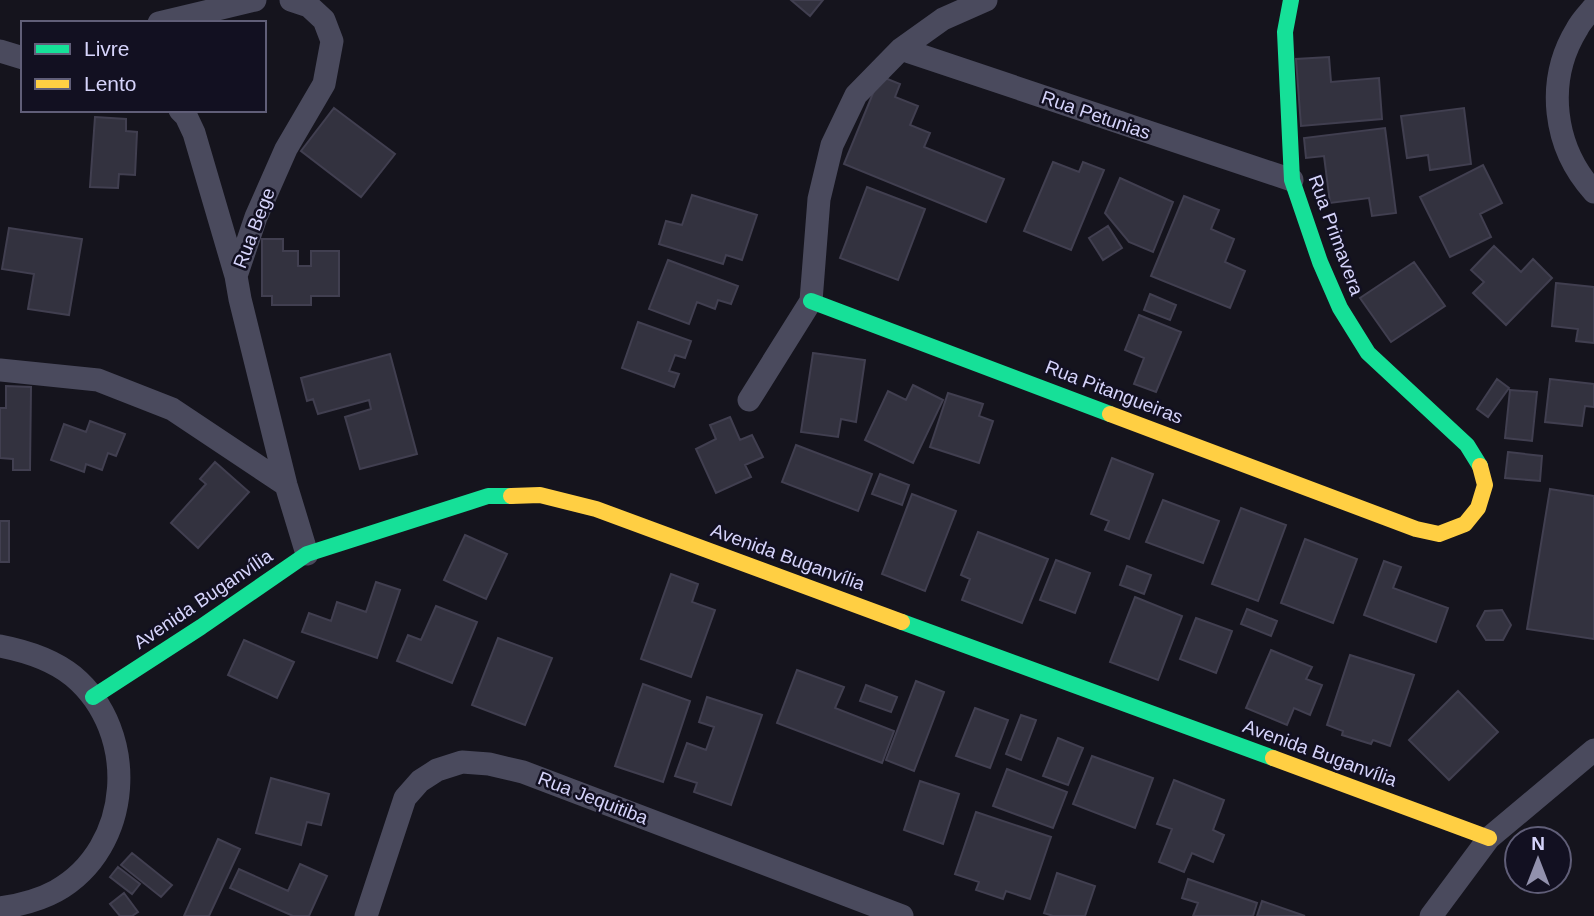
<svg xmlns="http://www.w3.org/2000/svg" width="1594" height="916" viewBox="0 0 1594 916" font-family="Arial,sans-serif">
	<rect width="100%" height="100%" fill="#15141d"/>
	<!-- building -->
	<path fill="#33323f" stroke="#413f50" stroke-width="2" d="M791,0H823L810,16Z
		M1329,57L1331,82L1379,78L1382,119L1301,126L1296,59Z
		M880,76L900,84L895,97L918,106L910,125L930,133L924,147L1004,179L986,222L844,164Z
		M334,108L395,154L361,197L301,151Z
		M1464,108L1471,164L1430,170L1428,155L1407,158L1401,116Z
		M95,117L126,119V131L137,132L135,175L119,174L118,188L90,187Z
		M1385,128L1396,213L1372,216L1369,198L1330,203L1324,156L1306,158L1304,138Z
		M1053,162L1079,172L1083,162L1104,170L1071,250L1024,231Z
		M1483,165L1502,203L1480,214L1491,237L1450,257L1420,197Z
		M1120,178L1173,202L1153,252L1129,242L1105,213Z
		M867,187L925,209L898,280L840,258Z
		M692,195L757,215L742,260L726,255L723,264L659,244L666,221L682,225Z
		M1184,196L1219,210L1211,229L1234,239L1225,262L1245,271L1230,308L1151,276Z
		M1108,226L1122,248L1103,260L1089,238Z
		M9,228L82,239L69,315L28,309L34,274L2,269Z
		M262,239H283V251H298V266H311V251H339V296H311V305H272V296H262Z
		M1494,246L1521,272L1533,259L1552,278L1506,325L1473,293L1484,282L1471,270Z
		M668,260L738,286L731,304L718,300L715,309L697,302L689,324L649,309Z
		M1414,262L1445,306L1391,342L1360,298Z
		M1556,283L1594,287V343L1576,341L1578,329L1552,326Z
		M1150,294L1176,305L1170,320L1144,310Z
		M1139,315L1181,332L1156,392L1134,384L1144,358L1125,350Z
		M638,322L691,341L685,358L675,355L669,371L679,374L674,387L622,368Z
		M813,353L865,360L856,422L841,419L838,437L801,432Z
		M390,354L417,454L360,469L345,417L371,409L369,400L318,414L313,399L307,401L301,378Z
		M1497,379L1509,388L1488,417L1477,409Z
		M1550,379L1594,384V407L1585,406L1582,426L1545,422Z
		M913,385L943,400L913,463L865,440L888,391L906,400Z
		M6,386L31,387L30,470H13V459L0,458V408H6Z
		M1510,390L1537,392L1532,441L1505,438Z
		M948,393L983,404L979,416L993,421L979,463L930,447Z
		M730,417L740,440L752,435L763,457L745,465L751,477L716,493L696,449L716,439L710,425Z
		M90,421L125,434L116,456L108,453L102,470L86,464L84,472L51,460L64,424L86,432Z
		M796,445L872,474L858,511L782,482Z
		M1508,452L1542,456L1540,481L1505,478Z
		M1112,458L1153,474L1129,539L1105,530L1109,521L1091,514Z
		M215,462L249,492L198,548L171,523L206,484L200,479Z
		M880,474L909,485L902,505L872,494Z
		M1550,489L1594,496V639L1527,629Z
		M912,494L956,511L925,591L882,574Z
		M1163,500L1219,521L1203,563L1146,542Z
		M1241,508L1286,525L1258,601L1212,584Z
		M0,521H9V562H0Z
		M978,532L1048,559L1022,623L962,600L970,579L961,575Z
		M465,535L507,554L486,599L444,580Z
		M1305,539L1357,559L1333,623L1281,603Z
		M1056,560L1090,573L1075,613L1040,600Z
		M1384,561L1401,567L1393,588L1448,608L1436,642L1364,615Z
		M1127,566L1151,575L1144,594L1120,585Z
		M671,574L698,584L692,602L715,610L691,677L641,659Z
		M376,582L400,590L377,658L302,632L309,613L331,621L337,602L366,612Z
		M1135,597L1182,616L1158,680L1110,662Z
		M436,606L477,622L452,683L397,661L408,635L421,640Z
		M1247,609L1277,621L1271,636L1241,624Z
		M1502,610L1511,625L1503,640H1486L1477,626L1485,611Z
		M1196,618L1232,631L1216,673L1180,659Z
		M498,638L552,658L525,725L472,705Z
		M244,640L294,662L277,698L228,675Z
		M1271,650L1312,667L1306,679L1322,685L1310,715L1294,708L1287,725L1246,708Z
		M1350,655L1414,675L1390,746L1373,740L1371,744L1342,735L1343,731L1327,725Z
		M797,670L844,687L835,708L894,731L882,763L777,723Z
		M916,681L944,692L914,771L886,760Z
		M643,684L690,701L663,782L615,766Z
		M866,685L897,697L891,712L860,701Z
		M1458,691L1498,732L1449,780L1409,740Z
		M707,697L762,715L731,805L694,792L697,783L675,776L687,743L706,750L714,727L699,722Z
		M975,708L1008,720L990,768L956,756Z
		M1021,715L1036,720L1021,760L1006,754Z
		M1058,738L1083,748L1068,785L1043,776Z
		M1092,756L1153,778L1135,828L1073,804Z
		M1007,769L1067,792L1053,828L993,806Z
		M271,778L329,794L321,825L307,822L301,845L256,833Z
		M1174,780L1224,800L1213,830L1224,835L1213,862L1192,853L1184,872L1159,862L1172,829L1157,824Z
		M920,781L959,794L943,844L904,830Z
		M976,812L1051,837L1030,899L1006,891L1003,899L976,890L979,882L955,874Z
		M218,839L240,849L209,916H184Z
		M132,853L172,885L161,897L121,865Z
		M300,864L327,876L309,916H293L230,888L239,869L288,891Z
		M118,867L140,884L132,894L110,877Z
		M1057,873L1095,886L1085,916H1053L1044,913Z
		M1188,879L1257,903L1253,916H1193L1198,903L1182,898Z
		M124,893L138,912L132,916H120L110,904Z
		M1262,901L1305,916H1257Z"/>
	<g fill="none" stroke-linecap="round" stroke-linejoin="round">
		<!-- street -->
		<path stroke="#4a4a5d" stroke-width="23" d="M291,0L309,6L324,20L332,41L324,84L286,149L256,217L236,276L240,299L286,485L307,554
			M1594,7C1588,14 1581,21 1577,29C1545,81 1553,147 1594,192
			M159,23L255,0
			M901,49L1292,180
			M0,51L23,58
			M180,110L186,116L194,133L236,276
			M0,370L98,380L172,409L286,485
			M749,400L811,301L819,199L832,145L856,95L901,49L943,19L986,0
			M0,646C26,651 52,659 73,676C140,732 133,848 56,891C38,901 20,905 0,908
			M366,916L405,798L420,781L437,770L462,762L489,764L523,772L902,916
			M1431,916L1489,838L1594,750"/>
		<!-- fast -->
		<path stroke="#16e098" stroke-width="16" d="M1291,0L1285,32L1292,180L1320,262L1340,308L1368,353L1467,445L1480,466
			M811,301L1110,414
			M902,622L1273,758
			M93,697L201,627L307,554L488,496H511"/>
		<!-- slow -->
		<path stroke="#ffcf43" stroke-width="16" d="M1110,414L1416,529L1439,534L1465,524L1478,508L1485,485L1480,466
			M511,496L540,495L596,509L902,622
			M1273,758L1489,838"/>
	</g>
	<g text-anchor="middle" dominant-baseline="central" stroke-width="5" stroke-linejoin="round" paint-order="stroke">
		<!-- street labels -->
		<g font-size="19" fill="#d6d4fb" stroke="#121021">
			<text transform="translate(1096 115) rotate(19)">Rua Petunias</text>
			<text transform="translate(254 228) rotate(-69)">Rua Bege</text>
			<text transform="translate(1336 235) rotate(70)">Rua Primavera</text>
			<text transform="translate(1114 392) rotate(21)">Rua Pitangueiras</text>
			<text transform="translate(788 557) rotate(20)">Avenida Buganvília</text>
			<text transform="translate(203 599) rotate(-34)">Avenida Buganvília</text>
			<text transform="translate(1320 753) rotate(20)">Avenida Buganvília</text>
			<text transform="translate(593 798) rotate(21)">Rua Jequitiba</text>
		</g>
	</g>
	<!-- legend -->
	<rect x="21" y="21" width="245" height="91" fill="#121021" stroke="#605e78" stroke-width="2"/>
	<rect x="35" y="44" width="35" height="10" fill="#16e098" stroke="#605e78" stroke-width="2"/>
	<text x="84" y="56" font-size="21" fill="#d6d4fb">Livre</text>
	<rect x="35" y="79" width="35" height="10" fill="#ffcf43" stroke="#605e78" stroke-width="2"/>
	<text x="84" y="91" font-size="21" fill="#d6d4fb">Lento</text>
	<!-- north arrow -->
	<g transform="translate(1538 860)"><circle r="33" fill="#121021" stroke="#605e78" stroke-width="2"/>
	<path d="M0-5L12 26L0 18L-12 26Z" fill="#9291ad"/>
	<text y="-10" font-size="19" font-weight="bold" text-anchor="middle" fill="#d6d4fb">N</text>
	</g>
</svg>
